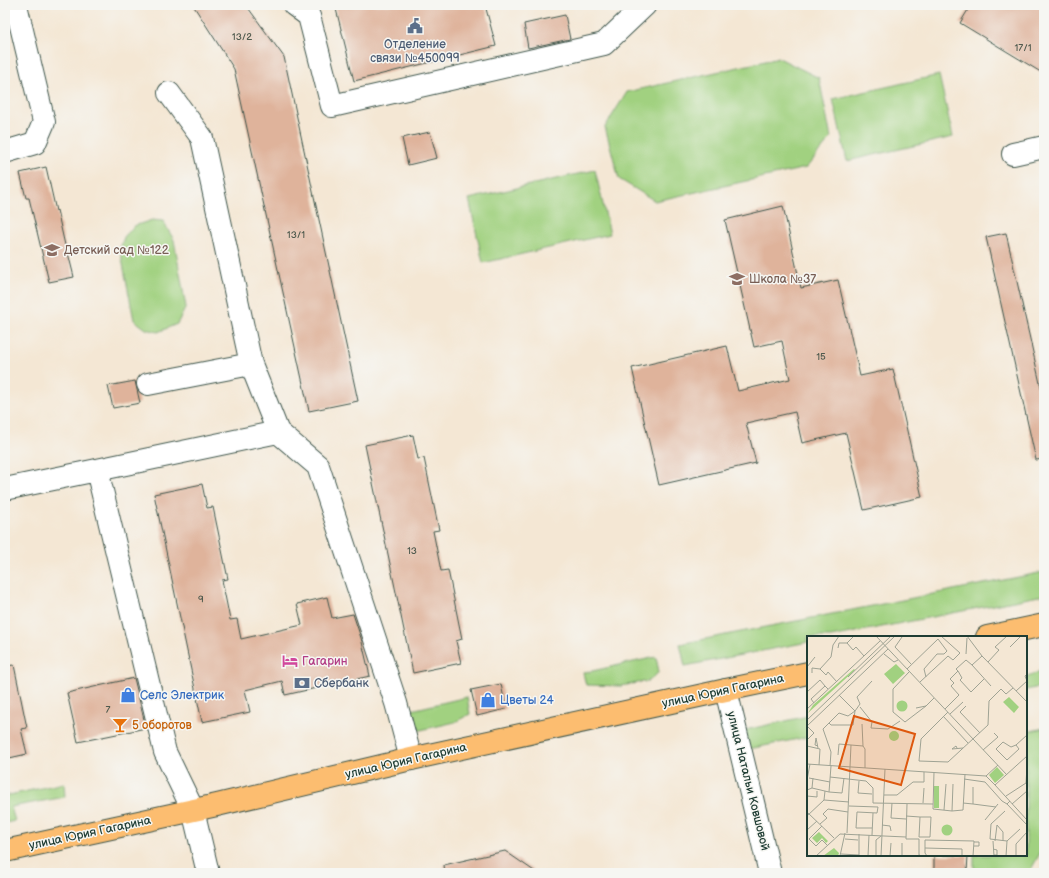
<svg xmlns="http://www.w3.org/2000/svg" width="1049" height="878" viewBox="0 0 1049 878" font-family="'Balsamiq Sans',sans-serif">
	<rect width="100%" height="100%" fill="#f6f6f2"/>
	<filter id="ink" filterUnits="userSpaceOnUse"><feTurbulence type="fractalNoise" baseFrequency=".025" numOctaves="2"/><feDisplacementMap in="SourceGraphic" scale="8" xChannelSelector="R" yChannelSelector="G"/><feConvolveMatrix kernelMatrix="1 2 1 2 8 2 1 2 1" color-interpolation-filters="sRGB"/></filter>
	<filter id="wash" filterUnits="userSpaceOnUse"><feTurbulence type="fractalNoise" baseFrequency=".012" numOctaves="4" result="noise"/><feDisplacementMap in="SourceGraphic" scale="16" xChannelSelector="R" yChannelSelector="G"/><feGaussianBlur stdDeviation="0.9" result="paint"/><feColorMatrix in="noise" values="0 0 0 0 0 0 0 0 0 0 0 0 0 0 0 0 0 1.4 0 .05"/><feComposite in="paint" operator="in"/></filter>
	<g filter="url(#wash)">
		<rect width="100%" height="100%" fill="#f4e7d4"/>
		<!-- green -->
		<path fill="#a1d180" stroke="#60875a" d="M779,58L819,78L831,138L806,168L655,201L619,179L605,127L627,92Z
			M939,75L953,137L847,161L833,99Z
			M595,170L610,234L483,263L469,199Z
			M152,220L163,221L174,240L186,307L177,324L158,332L146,329L134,320L120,249L124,237L134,226Z
			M1044,572V595L831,637H808V642L685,666L680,644Z
			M656,657L659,672L649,681L621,686L586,685L583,673Z
			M1044,669V686L1026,690V678Z
			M467,697L470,714L455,722L408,733L403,712Z
			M808,716V737L749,749L745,730Z
			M1044,728V846L1029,873H974V855H1026V732Z
			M64,783L65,797L11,807L15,821L5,823V796Z"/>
		<g id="blocks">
			<!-- building -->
			<path fill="#dfb39b" d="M193,5H246L284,57L358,401L309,411L234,69Z
				M335,5H485L496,46L354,81Z
				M971,5H1044V74L960,23Z
				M565,15L570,39L528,48L524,24Z
				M430,132L437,158L408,165L402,138Z
				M46,167L56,211L57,210L67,254L68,253L74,277L49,282L29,198H26L20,173Z
				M783,206L801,288L838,280L860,376L893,369L922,497L864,510L846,433L802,443L795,412L746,423L756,463L659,485L632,368L727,346L738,391L790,379L782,341L754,347L725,220Z
				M1006,233L1044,401V459L1036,460L986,237Z
				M135,381L140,403L113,408L108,386Z
				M413,435L418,459L424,458L439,530L433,531L441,571L448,570L462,639L456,641L461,663L413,673L365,445Z
				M202,484L207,508L213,507L228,579L222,580L230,620L237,619L241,639L302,625L297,604L327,597L332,618L353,614L361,638L370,676L285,695L282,681L245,690L250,712L202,722L154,494Z
				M14,665L27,728L21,729L27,754L5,759V666Z
				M134,678L146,728L78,742L67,693Z
				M501,684L506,709L477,716L471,690Z
				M505,851L537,873H445L444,865Z
				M934,855H968L967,873H934Z"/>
		</g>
	</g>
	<g filter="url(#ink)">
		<use href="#blocks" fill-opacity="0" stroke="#3f564c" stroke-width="1"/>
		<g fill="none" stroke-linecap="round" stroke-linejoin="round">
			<defs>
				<path id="minor" d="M294,5L309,16L332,106L604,44L645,5
					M169,93L202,138L251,364L278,432
					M5,152L35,143L44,122L16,5
					M1013,154L1044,147
					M148,384L251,364
					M5,489L97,470
					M726,690L770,873
					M208,873L193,810L165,752L97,470L278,432L318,466L396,703L411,759"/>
				<path id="major" d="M987,637L1044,625
					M5,851L217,805L411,759L726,690L808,673"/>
			</defs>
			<!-- minor casing -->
			<use href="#minor" stroke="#3f564c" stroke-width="24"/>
			<!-- major casing -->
			<use href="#major" stroke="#3f564c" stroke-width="24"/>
			<!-- minor -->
			<use href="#minor" stroke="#fff" stroke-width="22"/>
			<!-- major -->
			<use href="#major" stroke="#fcbd6f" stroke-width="22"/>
		</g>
	</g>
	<!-- icons -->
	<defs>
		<symbol id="civic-bare" viewBox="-9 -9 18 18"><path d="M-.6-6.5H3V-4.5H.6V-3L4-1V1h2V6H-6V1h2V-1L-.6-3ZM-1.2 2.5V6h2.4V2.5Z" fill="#5c6f8a" stroke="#f6f6f2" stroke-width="2.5" paint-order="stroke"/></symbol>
		<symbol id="school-bare" viewBox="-9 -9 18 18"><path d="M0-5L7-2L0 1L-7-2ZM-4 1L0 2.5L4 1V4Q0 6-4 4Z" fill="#8d6e63" stroke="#f6f6f2" stroke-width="2.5" paint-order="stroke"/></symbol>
		<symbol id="hotel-bare" viewBox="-9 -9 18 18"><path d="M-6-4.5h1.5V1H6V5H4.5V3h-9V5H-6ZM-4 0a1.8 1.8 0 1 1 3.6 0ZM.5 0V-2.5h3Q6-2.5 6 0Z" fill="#d1479c" stroke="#f6f6f2" stroke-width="2.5" paint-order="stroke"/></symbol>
		<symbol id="bank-bare" viewBox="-9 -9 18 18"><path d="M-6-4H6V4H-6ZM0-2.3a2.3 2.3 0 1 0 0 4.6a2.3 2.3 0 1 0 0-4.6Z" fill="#5c6f8a" stroke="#f6f6f2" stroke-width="2.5" paint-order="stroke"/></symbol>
		<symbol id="shop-bare" viewBox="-9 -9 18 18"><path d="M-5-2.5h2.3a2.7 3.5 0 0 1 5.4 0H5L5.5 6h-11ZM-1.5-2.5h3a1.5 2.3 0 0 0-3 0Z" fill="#3f7fe0" stroke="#f6f6f2" stroke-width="2.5" paint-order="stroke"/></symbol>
		<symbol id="bar-bare" viewBox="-9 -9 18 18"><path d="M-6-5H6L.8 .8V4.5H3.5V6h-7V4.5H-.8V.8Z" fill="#e8710a" stroke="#f6f6f2" stroke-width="2.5" paint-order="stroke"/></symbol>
	</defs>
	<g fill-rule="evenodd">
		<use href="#civic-bare" x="404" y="15" width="22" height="22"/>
		<use href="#school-bare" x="41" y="239" width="22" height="22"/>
		<use href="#school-bare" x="726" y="268" width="22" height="22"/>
		<use href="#hotel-bare" x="279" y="650" width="22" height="22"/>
		<use href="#bank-bare" x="291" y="672" width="22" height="22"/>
		<use href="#shop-bare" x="117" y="684" width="22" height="22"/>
		<use href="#shop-bare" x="477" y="689" width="22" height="22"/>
		<use href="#bar-bare" x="109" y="714" width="22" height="22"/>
	</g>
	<g text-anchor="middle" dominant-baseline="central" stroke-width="3" stroke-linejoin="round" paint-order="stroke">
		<!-- number labels -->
		<g font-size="10" fill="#4f5a4e">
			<text x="242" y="37">13/2</text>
			<text x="1023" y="48">17/1</text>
			<text x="296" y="235">13/1</text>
			<text x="821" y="357">15</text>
			<text x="412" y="551">13</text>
			<text x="201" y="599">9</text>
			<text x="108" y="710">7</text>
		</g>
		<!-- service labels -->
		<g font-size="12" fill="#4e5e75" stroke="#f6f6f2">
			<text x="415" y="44">Отделение<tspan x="415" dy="14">связи №450099</tspan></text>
			<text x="314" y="683" text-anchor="start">Сбербанк</text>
		</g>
		<!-- education labels -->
		<g font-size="12" fill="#785e54" stroke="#f6f6f2" text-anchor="start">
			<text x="64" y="250">Детский сад №122</text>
			<text x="749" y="279">Школа №37</text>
		</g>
		<!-- hotel labels -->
		<g font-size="12" fill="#b23c85" stroke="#f6f6f2" text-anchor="start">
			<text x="302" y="661">Гагарин</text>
		</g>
		<!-- street labels -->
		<g font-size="12" fill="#1f3d34" stroke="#f6f6f2">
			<text transform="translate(723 691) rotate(-12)">улица Юрия Гагарина</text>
			<text transform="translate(406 761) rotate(-13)">улица Юрия Гагарина</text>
			<text transform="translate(748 781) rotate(76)">улица Натальи Ковшовой</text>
			<text transform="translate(90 833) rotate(-12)">улица Юрия Гагарина</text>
		</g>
		<!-- shop labels -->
		<g font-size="12" fill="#366cbe" stroke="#f6f6f2" text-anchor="start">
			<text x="140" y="695">Селс Электрик</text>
			<text x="500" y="700">Цветы 24</text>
		</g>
		<!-- food labels -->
		<g font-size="12" fill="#c56008" stroke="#f6f6f2" text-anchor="start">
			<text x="132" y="725">5 оборотов</text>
		</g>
	</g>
	<!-- overview -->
	<g transform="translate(807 636)">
		<rect width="220" height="220" fill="#f4e7d4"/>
		<path d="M89,28L98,37L86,48L77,38ZM47,33L48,34L1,77L6,69ZM202,61L212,71L207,77L196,66ZM89.5 70a5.5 5.5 0 1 1 11 0a5.5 5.5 0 1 1-11 0ZM82 100a5 5 0 1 1 10 0a5 5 0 1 1-10 0ZM190,131L197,139L188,147L182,139ZM127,150H132V172H127ZM134.5 194a5.5 5.5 0 1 1 11 0a5.5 5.5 0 1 1-11 0ZM12,196L21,205L19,207L15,202L10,207L5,202ZM27,212L32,217L31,220H16Z" fill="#a1d180"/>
		<path fill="none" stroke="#9fa394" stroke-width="1" d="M47,0L40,7L46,14L49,11L57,20M69,0L200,139M160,0L175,20L220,66M95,1L88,11L104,28M203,11L214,0M31,12L32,7H40M77,18L87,26L91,24M159,18L160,2M181,26L192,14L188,11L200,0M165,29L184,50M0,31L8,21M13,33L19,39L21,36L30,46M100,33L131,3M151,35L155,42L153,44L164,56L177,43M102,36L86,53V76L98,86L119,70M5,37V32L13,33L24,21L26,9L32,0M41,41L84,0M119,41L117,33L130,18H137L140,15L131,3M113,46L141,20L146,24L153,17L134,0M209,55L220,45L218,40L220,38M0,56L13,44L18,50M7,67L4,63L18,50L21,53M159,70L153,76L173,97M53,71L65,86L64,92L81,93L93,85M109,72L119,70L127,62M0,73L73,5M138,73L152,59L144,50L147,47L143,43L151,35L149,33L159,24L165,29L175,20M141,76L114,103L112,125L141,126L181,89L182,65L194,53L199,58L206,52M143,78L156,66M136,80L161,107M0,84L88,0M22,87L24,89H46L48,75L53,68L50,61L65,45M55,88L56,110M0,90L81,13M0,90L7,97L0,104M209,109L212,113L200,124L189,113L196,106L204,111L209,109L220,99M0,110L13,113L12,129M11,110L8,109L9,102L11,112M150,112L149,110L145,113L156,112M176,114L191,101L187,97M31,119L32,108L44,109M0,128L179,140L188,149L220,120M23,130L24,116L16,93L32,77L41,80L48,75L32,59M127,136L126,173L145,175L156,174L158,138M179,140L191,129M23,141L59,145L66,152V167L126,168M2,142L23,146M157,143L178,146L195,165L200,168L203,165M0,144L3,128M52,145L51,157L65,158M188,149L220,184M5,152L22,156L24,130M0,154L5,152L6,142M22,156L35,157L37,142M77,159H90L106,146H117V136M0,160L10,161V155M199,160L219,147L220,130M17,164L42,166M85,167L84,182L99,183M116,167L117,152M156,167L166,168V151M100,168L99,203H112V219L115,220M166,168L189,171M200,168L220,189M205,168L220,155M42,170L71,171L70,177L50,176L49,192H65M137,174L139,148M145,175L146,148M198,175L184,188L183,203L200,205M0,176L27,202M0,180L17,164L18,155M99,180L113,181L112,201M178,184L191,168M13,188L20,182L16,178L21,173L41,176M75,189L83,190L84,195M15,190L2,203L9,210L15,204L20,209M0,194L10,185M40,197L44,109L56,110L58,113V132M65,199L66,177M112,201H123L124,181H113M38,203L51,204M186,205L187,220M188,205L190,189L196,196V205M167,210H172V206H167M118,212L155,213V220M186,213L190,214V219H187M34,218L52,219V198M9,220L33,198L99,201M33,220L38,197M61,220L62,199M69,220V204L74,200M74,220L78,133M83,220L84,207M95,220V207M120,220L118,217V204L167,205L166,220M199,220L200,205L213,193M209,220V208L220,196"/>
		<path fill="#de580e" fill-opacity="0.15" stroke="#de580e" stroke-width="2" d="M47,80L108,98L94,149L32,132Z"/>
		<rect width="220" height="220" fill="none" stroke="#1f3d34" stroke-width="2"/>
	</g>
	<!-- margin -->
	<rect width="1049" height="878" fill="none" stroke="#f6f6f2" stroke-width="20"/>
</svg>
